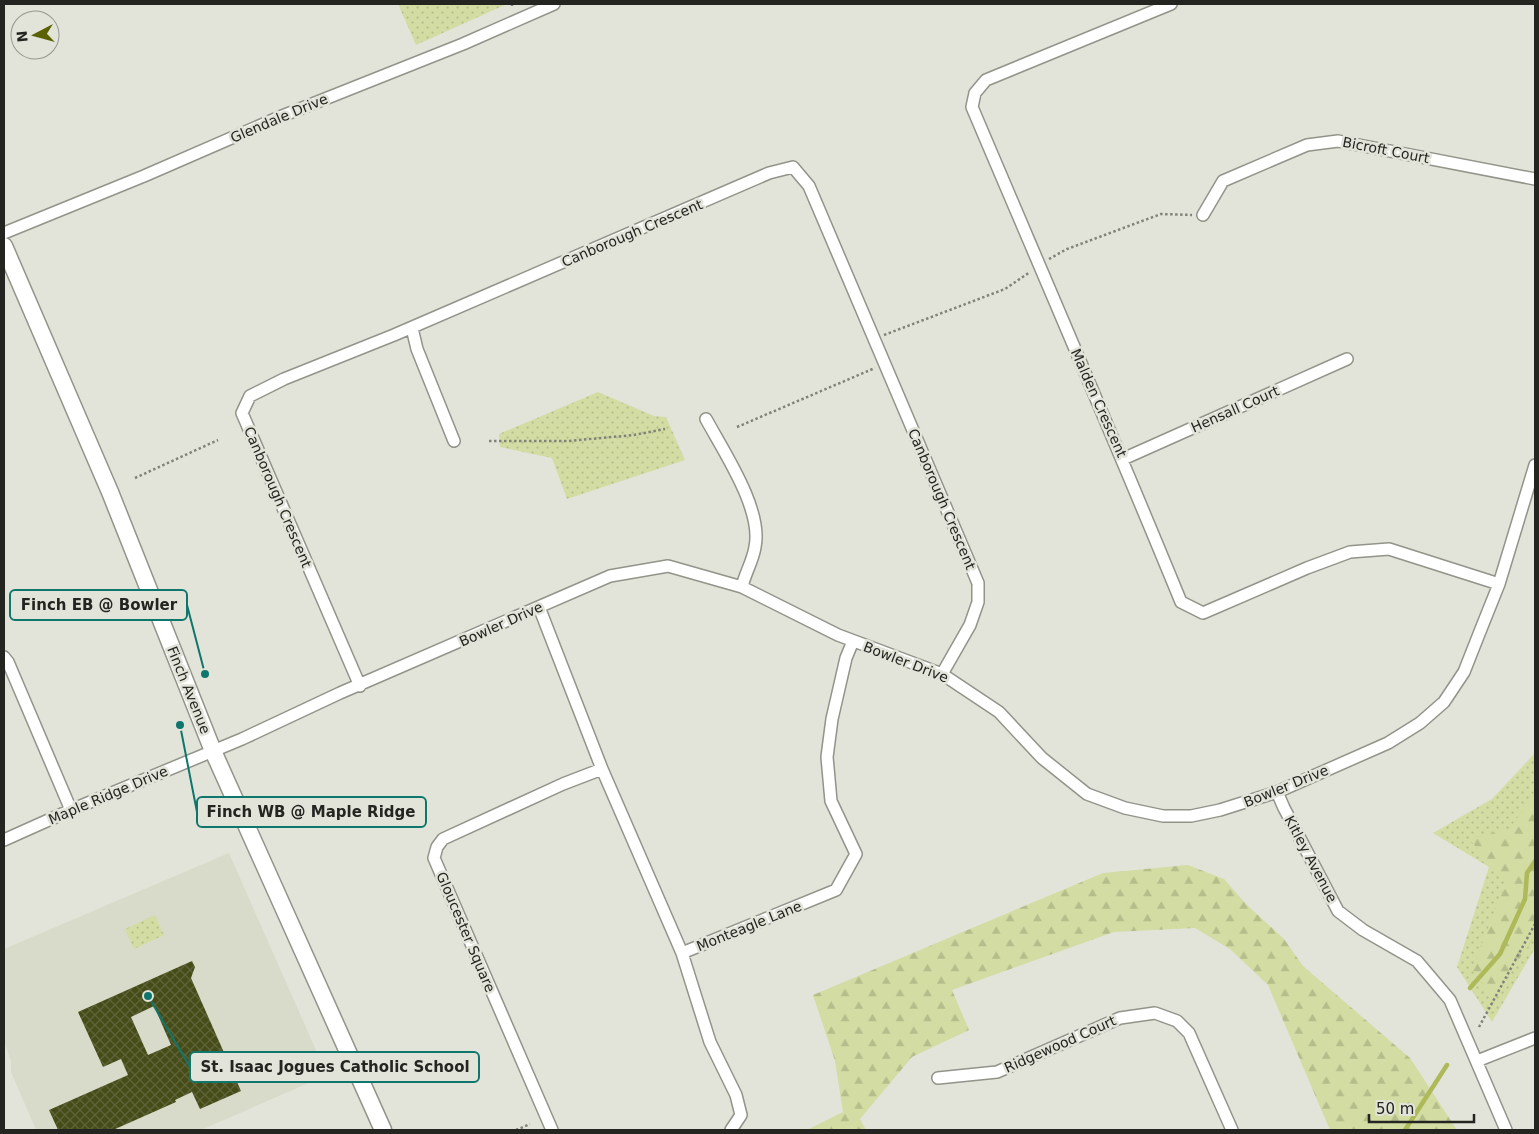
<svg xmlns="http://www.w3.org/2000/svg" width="1539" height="1134" viewBox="0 0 1539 1134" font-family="'DejaVu Sans',sans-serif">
	<defs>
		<pattern id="grass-dots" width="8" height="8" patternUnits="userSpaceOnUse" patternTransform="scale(1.25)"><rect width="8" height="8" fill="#d3dca2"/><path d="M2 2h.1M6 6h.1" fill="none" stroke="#b5bd8b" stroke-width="1.8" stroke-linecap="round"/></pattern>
		<pattern id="forest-firs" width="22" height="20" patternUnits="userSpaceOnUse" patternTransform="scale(1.25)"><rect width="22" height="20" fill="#d3dca2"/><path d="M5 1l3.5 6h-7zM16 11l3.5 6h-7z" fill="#b5bd8b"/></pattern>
		<pattern id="building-cross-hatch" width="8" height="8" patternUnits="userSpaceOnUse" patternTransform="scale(1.25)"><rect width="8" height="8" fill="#464c18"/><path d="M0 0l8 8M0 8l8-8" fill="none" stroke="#5e6339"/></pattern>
	</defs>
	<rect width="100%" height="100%" fill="#e2e4d9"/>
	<!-- built -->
	<path fill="#d8dbc9" d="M229,853L327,1075L201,1130H36L11,1072V1061L4,1042V949Z"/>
	<!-- grass -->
	<path fill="url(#grass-dots)" d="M398,4H507L416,45Z
		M598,392L654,416L666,417L685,460L567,499L552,458L500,447L499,434Z
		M1535,753V948L1492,1022L1457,967L1489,867L1433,833L1492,799Z
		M155,915L164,935L134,949L125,929Z"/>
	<!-- forest -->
	<path fill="url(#forest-firs)" d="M1535,794V936L1493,998L1472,969L1506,882L1469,839L1509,829Z
		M1188,865L1224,879L1246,904L1284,939L1303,966L1410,1058L1457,1130H1330L1268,985L1230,949L1195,928L1114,932L952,990L969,1030L912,1057L860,1119L866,1130H807L843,1112L835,1061L813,995L1103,873Z"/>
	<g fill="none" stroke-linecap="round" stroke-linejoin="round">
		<!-- stream -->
		<path stroke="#aeba59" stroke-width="4.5" d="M1470,988L1500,954L1525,899L1527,873L1535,861
			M1405,1130L1447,1065"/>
	</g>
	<!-- building -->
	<path fill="url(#building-cross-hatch)" fill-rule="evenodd" d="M192,961L195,967L191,978L241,1091L200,1109L192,1092L175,1100L176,1102L113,1130H58L49,1110L128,1075L121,1059L103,1067L78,1012ZM154,1006L171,1045L148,1055L131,1017Z"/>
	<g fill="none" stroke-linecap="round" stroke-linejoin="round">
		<defs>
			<path id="minor" d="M1171,4L986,80L975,93L972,107C1042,272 1113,436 1181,602L1203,613L1307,568L1350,552L1389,549L1499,584
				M1203,215L1223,181L1307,145L1338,141L1535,179
				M4,233L144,176L282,116L463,44L554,4
				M412,328L417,349L454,441
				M706,419C724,452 763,510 755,547C753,561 745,573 742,587
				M1123,459L1347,359
				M539,607L602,769L682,953L710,1042L736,1095L741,1115L731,1130
				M4,657L8,662L71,810
				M360,686L242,413L250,396L284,379L394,335L769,173L793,167L809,186C866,318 921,451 978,583V602L970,625L942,674
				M1277,792L1284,808L1338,911L1363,930L1417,961L1450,1000L1506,1130
				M4,840L71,810L242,739L340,693L610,576L668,566L742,587L838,635L942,674L999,712L1042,758L1087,794L1125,808L1163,816H1191L1220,810L1277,792L1388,743L1420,723L1444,702L1464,672L1479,634L1499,584L1535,465
				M682,953L836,890L856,854L831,801L827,757L832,719L846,658L853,641
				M1477,1061L1535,1038
				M938,1078L997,1072L1120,1018L1155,1013L1177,1021L1189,1033L1232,1130
				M552,1130L434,858L437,847L443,839L563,784L602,769"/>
			<path id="secondary" d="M4,246L110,492L213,751L383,1130"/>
		</defs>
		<!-- minor casing -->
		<use href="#minor" stroke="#929389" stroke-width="14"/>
		<!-- secondary casing -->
		<use href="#secondary" stroke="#929389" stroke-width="19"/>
		<!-- path -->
		<path stroke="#82827b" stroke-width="2.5" stroke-dasharray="2.5 2.5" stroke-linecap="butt" d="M512,4V6
			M1049,259L1067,249L1161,214L1192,215
			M884,335L1005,289L1030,272
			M737,427L875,368
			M489,441H568L634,435L665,429
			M135,478L218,440
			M1479,1027L1535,924
			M516,1130L530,1124"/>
		<!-- minor -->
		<use href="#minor" stroke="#fff" stroke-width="11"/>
		<!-- secondary -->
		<use href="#secondary" stroke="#fff" stroke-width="16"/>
	</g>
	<g text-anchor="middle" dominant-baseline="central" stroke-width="5" stroke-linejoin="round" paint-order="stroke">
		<!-- street labels -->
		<g font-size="14" fill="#242420" stroke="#e2e4d9">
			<text transform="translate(279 118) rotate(-23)">Glendale Drive</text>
			<text transform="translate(1386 150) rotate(11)">Bicroft Court</text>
			<text transform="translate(632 233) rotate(-23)">Canborough Crescent</text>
			<text transform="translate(1099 403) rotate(66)">Malden Crescent</text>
			<text transform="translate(1235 409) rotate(-24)">Hensall Court</text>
			<text transform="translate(278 497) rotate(67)">Canborough Crescent</text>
			<text transform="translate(942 499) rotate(67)">Canborough Crescent</text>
			<text transform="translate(501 624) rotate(-24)">Bowler Drive</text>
			<text transform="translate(906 662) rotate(21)">Bowler Drive</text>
			<text transform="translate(189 690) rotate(68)">Finch Avenue</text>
			<text transform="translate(1286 786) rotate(-22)">Bowler Drive</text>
			<text transform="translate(108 795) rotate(-23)">Maple Ridge Drive</text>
			<text transform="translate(1311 859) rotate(62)">Kitley Avenue</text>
			<text transform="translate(749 926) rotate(-22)">Monteagle Lane</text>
			<text transform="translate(466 932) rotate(67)">Gloucester Square</text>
			<text transform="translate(1060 1044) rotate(-24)">Ridgewood Court</text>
		</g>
	</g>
	<!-- callouts -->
	<path fill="none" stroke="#0f766e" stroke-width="2" d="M205 674L187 605M180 725L197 812M148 996L190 1067"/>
	<g fill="#0f766e" stroke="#e2e4d9" stroke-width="2">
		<circle cx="205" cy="674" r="5"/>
		<circle cx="180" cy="725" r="5"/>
		<circle cx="148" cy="996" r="5"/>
	</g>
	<g fill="#e2e4d9" stroke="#0f766e" stroke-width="2">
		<rect x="10" y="590" width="177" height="30" rx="5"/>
		<rect x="197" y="797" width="229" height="30" rx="5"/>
		<rect x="190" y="1052" width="289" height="30" rx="5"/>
	</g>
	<g font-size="15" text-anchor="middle" font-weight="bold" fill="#242420">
		<text x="99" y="610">Finch EB @ Bowler</text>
		<text x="311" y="817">Finch WB @ Maple Ridge</text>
		<text x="335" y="1072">St. Isaac Jogues Catholic School</text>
	</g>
	<!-- border -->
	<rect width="1539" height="1134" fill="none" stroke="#242420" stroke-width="10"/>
	<!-- north arrow -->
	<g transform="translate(35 35) rotate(264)"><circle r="24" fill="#e2e4d9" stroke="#96978f"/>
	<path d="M0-4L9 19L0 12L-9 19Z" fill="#5a6100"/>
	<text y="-8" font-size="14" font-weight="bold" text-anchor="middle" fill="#242420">N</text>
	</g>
	<!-- scale -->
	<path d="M1369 1114v8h105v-8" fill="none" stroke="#242420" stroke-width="2.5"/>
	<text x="1376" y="1114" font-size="15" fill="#242420" stroke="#e2e4d9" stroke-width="4" paint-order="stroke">50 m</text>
</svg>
